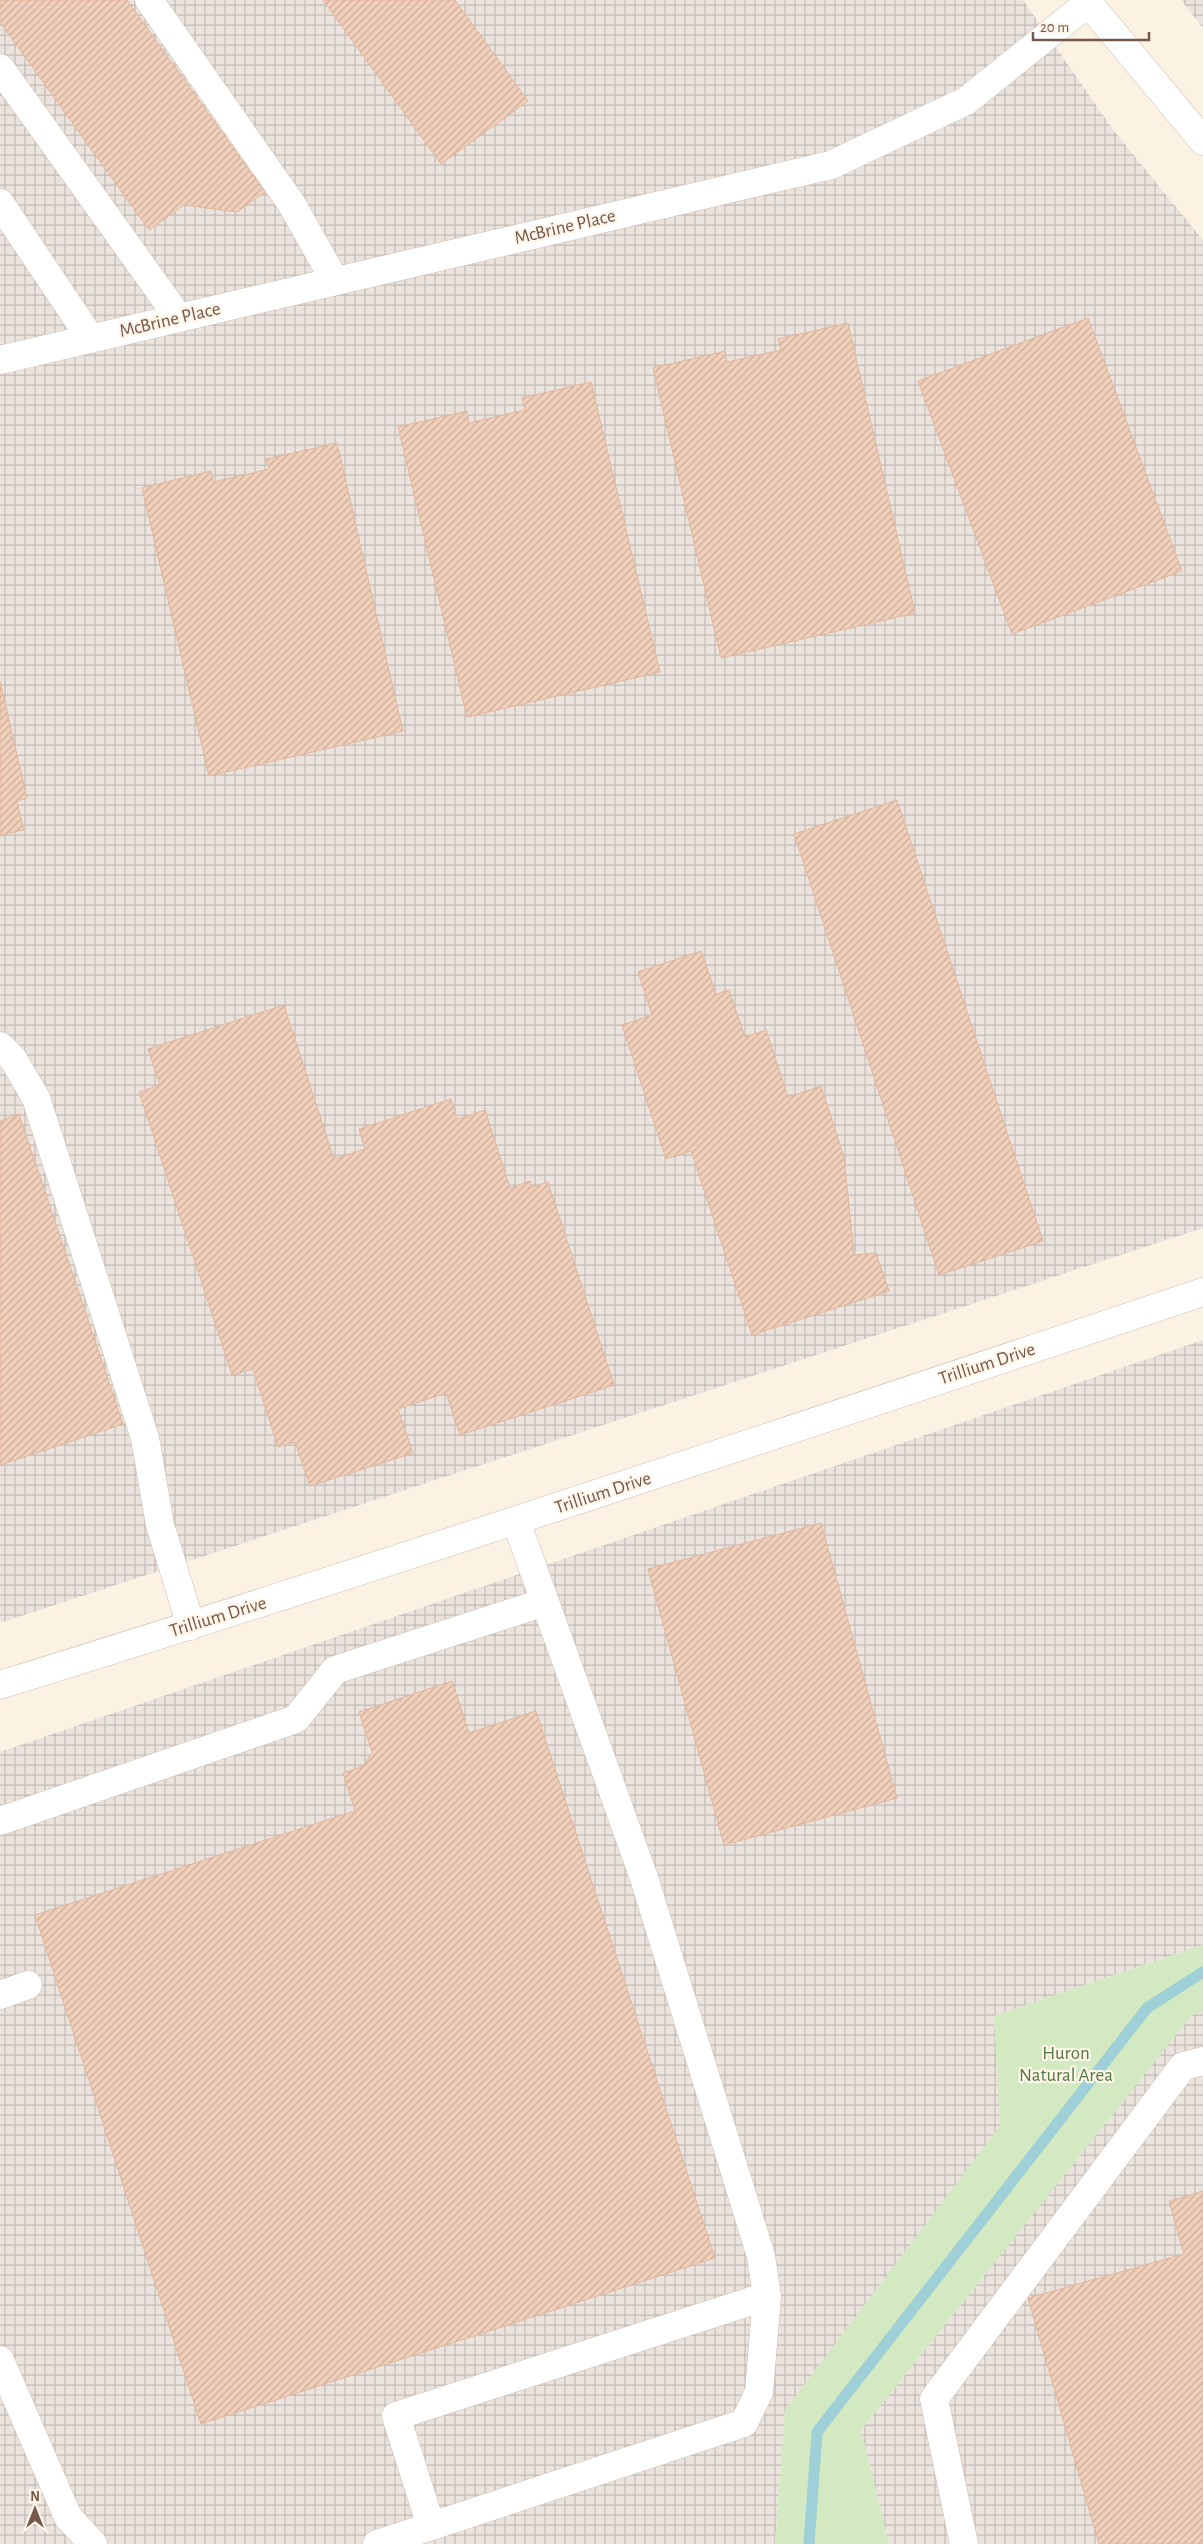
<svg xmlns="http://www.w3.org/2000/svg" width="1203" height="2544" viewBox="0 0 1203 2544" font-family="'Alegreya Sans',sans-serif">
	<defs>
		<pattern id="industrial-grid" width="8" height="8" patternUnits="userSpaceOnUse" patternTransform="scale(1.25)"><rect width="8" height="8" fill="#ebe4de"/><path d="M0 4h8M4 0v8" fill="none" stroke="#c3bcb6"/></pattern>
		<pattern id="building-hatch" width="6" height="6" patternUnits="userSpaceOnUse" patternTransform="scale(1.25)"><rect width="6" height="6" fill="#f1d0bb"/><path d="M-1 1l2-2M0 6l6-6M5 7l2-2" fill="none" stroke="#c8ac9a"/></pattern>
	</defs>
	<rect width="100%" height="100%" fill="#fcf2e3"/>
	<!-- industrial -->
	<path fill="url(#industrial-grid)" d="M0,0H1023L1114,131L1203,240V1228L0,1623Z
		M1181,0H1203V28Z
		M1203,1340V1945L994,2016L1001,2126L785,2410L775,2544H0V1752Z
		M1203,2012V2544H889L861,2430L1192,2014Z"/>
	<!-- park -->
	<path fill="#d2e9c2" d="M1203,1945V2012L1192,2015L861,2430L889,2544H775L785,2410L1000,2126L994,2016Z"/>
	<g fill="none" stroke-linecap="round" stroke-linejoin="round">
		<!-- stream -->
		<path stroke="#9fcfd7" stroke-width="11" d="M809,2544L817,2432L1147,2008L1203,1972"/>
	</g>
	<!-- building -->
	<path fill="url(#building-hatch)" stroke="#e3b69c" d="M0,0H127L265,192L237,212L184,205L149,230L0,22Z
		M323,0H455L528,101L441,164Z
		M1088,318L1182,571L1012,634L918,381Z
		M848,323L915,613L721,658L653,368L725,351L727,362L781,350L778,339Z
		M591,382L660,672L467,717L398,427L467,411L469,423L525,410L522,398Z
		M337,443L403,731L209,776L142,488L211,471L213,482L269,469L266,459Z
		M0,681L27,798L17,801L24,830L0,835Z
		M897,800L1043,1241L939,1275L794,834Z
		M701,951L716,994L729,990L745,1037L766,1030L788,1097L821,1086L844,1157L854,1255L876,1253L889,1291L752,1335L691,1151L666,1159L622,1025L652,1015L638,972Z
		M284,1005L334,1159L365,1149L359,1129L451,1099L457,1119L485,1110L510,1188L530,1181L532,1187L548,1182L614,1385L460,1435L446,1393L398,1409L413,1453L310,1486L295,1442L278,1447L253,1369L232,1375L139,1092L160,1085L148,1049Z
		M19,1114L123,1424L0,1465V1121Z
		M821,1523L897,1798L724,1845L648,1569Z
		M452,1681L469,1733L536,1711L715,2258L201,2424L35,1915L355,1811L343,1773L364,1766L372,1752L359,1712Z
		M1203,2191V2544H1099L1028,2298L1184,2254L1169,2201Z"/>
	<g fill="none" stroke-linecap="round" stroke-linejoin="round">
		<defs>
			<path id="minor" d="M149,0L291,203L335,281
				M1086,0L1203,141
				M0,68L179,318
				M0,203L91,339
				M0,360L831,165L966,101L1088,3
				M0,1046L13,1059L36,1098L145,1438L160,1525L191,1626
				M0,1685C403,1560 803,1426 1203,1292
				M0,1821L296,1719L335,1670L545,1602
				M0,1995L28,1985
				M0,2360L68,2517L93,2544
				M431,2526L396,2416L767,2296
				M377,2544L744,2423L759,2392L767,2296L761,2256L644,1878L516,1521
				M964,2544L934,2399L1183,2066L1203,2061"/>
		</defs>
		<!-- minor casing -->
		<use href="#minor" stroke="#cfbcad" stroke-width="29"/>
		<!-- minor -->
		<use href="#minor" stroke="#fff" stroke-width="28"/>
	</g>
	<g text-anchor="middle" dominant-baseline="central" stroke-width="4.5" stroke-linejoin="round" paint-order="stroke">
		<!-- street labels -->
		<g font-size="19" fill="#74584a" stroke="#fff6e9">
			<text transform="translate(565 227) rotate(-13)">McBrine Place</text>
			<text transform="translate(170 320) rotate(-13)">McBrine Place</text>
			<text transform="translate(987 1364) rotate(-18)">Trillium Drive</text>
			<text transform="translate(603 1493) rotate(-18)">Trillium Drive</text>
			<text transform="translate(218 1617) rotate(-17)">Trillium Drive</text>
		</g>
		<!-- park labels -->
		<g font-size="19" fill="#537942" stroke="#fff6e9">
			<text x="1066" y="2053">Huron<tspan x="1066" dy="22">Natural Area</tspan></text>
		</g>
	</g>
	<!-- north arrow -->
	<g transform="translate(35 2509)" stroke="#fff6e9" stroke-width="4" paint-order="stroke">
	<path d="M0-4L9 19L0 12L-9 19Z" fill="#74584a"/>
	<text y="-8" font-size="14" font-weight="bold" text-anchor="middle" fill="#74584a">N</text>
	</g>
	<!-- scale -->
	<path d="M1033 32v8h116v-8" fill="none" stroke="#74584a" stroke-width="2.5"/>
	<text x="1040" y="32" font-size="15" fill="#74584a" stroke="#fff6e9" stroke-width="4" paint-order="stroke">20 m</text>
</svg>
